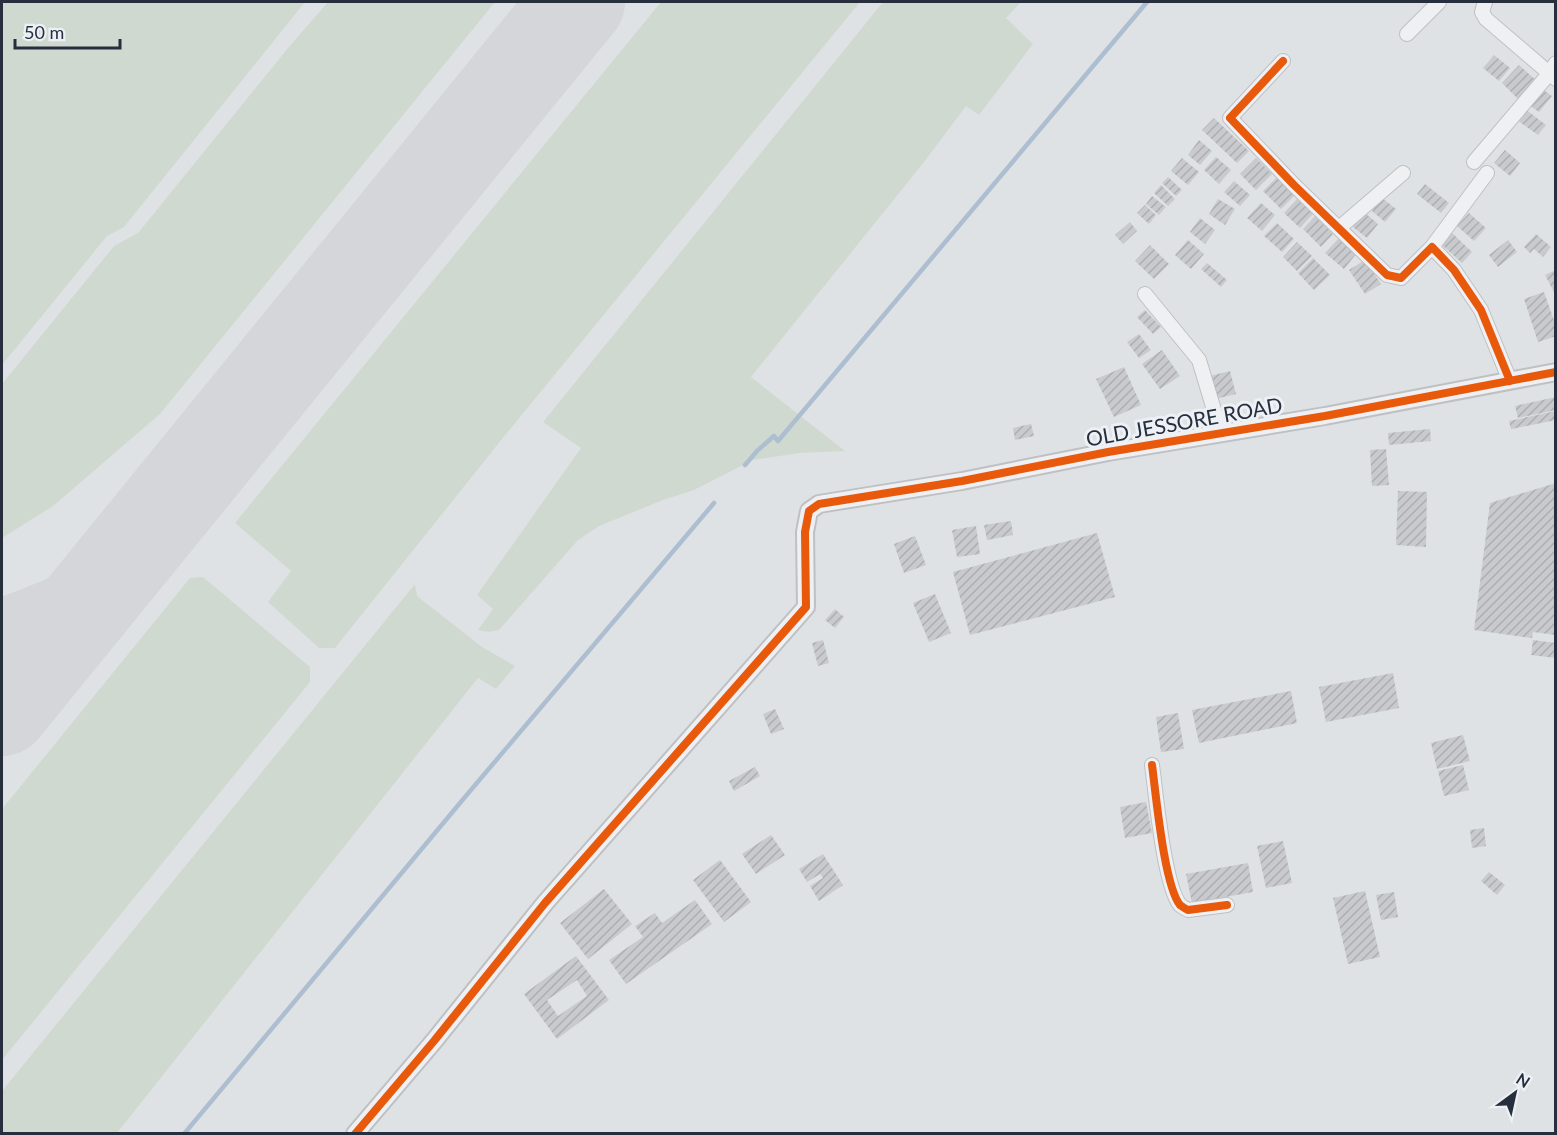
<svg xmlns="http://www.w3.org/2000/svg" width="1557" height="1135" viewBox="0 0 1557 1135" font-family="Lato,sans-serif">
	<defs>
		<pattern id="building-hatch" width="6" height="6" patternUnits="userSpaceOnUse" patternTransform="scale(1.5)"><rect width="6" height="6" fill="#c8cacd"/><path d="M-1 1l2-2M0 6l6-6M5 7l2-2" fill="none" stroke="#acaeb1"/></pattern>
	</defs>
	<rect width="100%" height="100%" fill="#dfe2e5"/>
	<!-- green -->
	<path fill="#d0d9d0" d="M2,2H305L124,227L107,236L2,365Z
		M328,2H495L160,414L53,506L2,538V384L114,246L138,233L288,48Z
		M661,2H860L502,439L335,648H319L268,602L291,571L235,523Z
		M883,2H1021L1006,18L1033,44L979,115L966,106L924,162L751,377L845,451L799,453L753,460L694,490L663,500L599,526L578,540L499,630L489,632L478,630L493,609L477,595L581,448L543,422Z
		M203,577L310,667V682L2,1060V809L190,578Z
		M415,584L417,596L482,647L515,666L496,689L478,678L117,1133H2V1091Z"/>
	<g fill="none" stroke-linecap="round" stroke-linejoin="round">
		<!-- stream -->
		<path stroke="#adbed1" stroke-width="4.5" d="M745,465L757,451L774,436L778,441L1147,2
			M184,1134L465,797L714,503"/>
		<!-- taxiway -->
		<path stroke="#d4d6d9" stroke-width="38" d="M2,617L61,594L94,576L141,538"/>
		<!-- runway -->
		<path stroke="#d4d6d9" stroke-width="94" d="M2,709L578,2"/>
	</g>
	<!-- building -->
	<path fill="url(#building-hatch)" fill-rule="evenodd" d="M1494,55L1510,68L1499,81L1483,68Z
		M1519,65L1537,81L1519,100L1502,83Z
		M1542,89L1552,96L1539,112L1529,105Z
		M1525,109L1546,125L1538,135L1517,120Z
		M1214,118L1249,151L1237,163L1202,130Z
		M1199,140L1212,151L1200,165L1188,155Z
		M1505,150L1520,163L1510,176L1494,163Z
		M1216,157L1231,170L1219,184L1204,170Z
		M1182,158L1199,172L1188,185L1171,171Z
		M1256,158L1272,174L1256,190L1240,174Z
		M1168,177L1182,190L1176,196L1162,183Z
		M1277,177L1295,195L1281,209L1263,191Z
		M1234,181L1250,195L1240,206L1224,192Z
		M1425,184L1449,203L1441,213L1417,194Z
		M1161,185L1175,199L1168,206L1154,193Z
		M1152,196L1166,207L1159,215L1146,204Z
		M1382,198L1396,209L1385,222L1372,211Z
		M1218,199L1235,209L1225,225L1209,214Z
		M1297,199L1313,214L1300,228L1284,213Z
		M1261,203L1275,215L1262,231L1247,218Z
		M1145,205L1156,215L1149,224L1137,213Z
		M1364,212L1378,224L1367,238L1353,227Z
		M1469,213L1486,228L1474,241L1457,226Z
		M1315,216L1333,234L1321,247L1303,229Z
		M1200,218L1215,230L1205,244L1190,232Z
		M1130,222L1137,231L1123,244L1115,235Z
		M1277,223L1294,239L1282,252L1264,236Z
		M1451,232L1472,252L1462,263L1440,243Z
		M1536,234L1551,247L1543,257L1534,249L1530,253L1524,247Z
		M1339,238L1357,253L1344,269L1325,253Z
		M1188,240L1204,254L1191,269L1175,255Z
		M1508,240L1517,252L1498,267L1489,255Z
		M1297,242L1312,256L1297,271L1283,257Z
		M1150,245L1169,264L1154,279L1135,261Z
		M1313,258L1330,275L1314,290L1298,273Z
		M1365,260L1381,284L1365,294L1349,270Z
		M1207,263L1227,280L1221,287L1201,269Z
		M1556,270V296L1545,275Z
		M1544,292L1556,326V336L1538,342L1524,299Z
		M1145,310L1161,327L1153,334L1137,317Z
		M1139,334L1151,350L1139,358L1127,342Z
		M1162,350L1180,376L1160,389L1142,364Z
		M1124,367L1141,405L1114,417L1096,379Z
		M1230,371L1236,394L1215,399L1210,376Z
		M1556,397V410L1518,418L1515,406Z
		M1556,411V420L1511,429L1509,421Z
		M1031,424L1034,436L1015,440L1013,428Z
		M1430,429L1431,441L1389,445L1388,433Z
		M1386,449L1389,485L1372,486L1370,450Z
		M1556,483V635L1533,632L1532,638L1474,630L1490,503Z
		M1398,491L1427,492L1426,547L1396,545Z
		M1011,521L1013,535L987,540L984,525Z
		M976,526L980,554L957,557L952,530Z
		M1097,533L1115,597L970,635L953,572Z
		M915,536L926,565L904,573L894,544Z
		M935,594L951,633L929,642L913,603Z
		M835,609L844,617L835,628L825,620Z
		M823,640L829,663L818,666L812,643Z
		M1533,640L1556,643V658L1531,655Z
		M1393,673L1399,708L1326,722L1319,687Z
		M1291,691L1297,723L1199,743L1192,710Z
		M775,709L784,729L771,734L763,714Z
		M1178,713L1184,749L1161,752L1156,717Z
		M1463,735L1470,761L1437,769L1431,743Z
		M1463,765L1469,790L1444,796L1438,771Z
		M755,767L760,776L734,791L729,781Z
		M1146,802L1152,833L1125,838L1120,807Z
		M1484,828L1486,846L1472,848L1470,830Z
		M771,835L785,855L756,874L742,854Z
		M1283,841L1292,883L1266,888L1257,846Z
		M823,854L843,885L819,901L810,886L823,878L820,874L807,882L799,869Z
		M720,860L751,902L724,922L693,880Z
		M1248,863L1253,892L1192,903L1186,874Z
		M1489,872L1505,885L1497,895L1481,881Z
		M604,889L632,924L588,959L560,923Z
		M1365,891L1380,957L1348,964L1333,898Z
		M1394,892L1398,917L1381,920L1376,895Z
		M695,900L712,924L626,984L609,960L643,937L635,926L655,913L662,923Z
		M576,956L609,1000L557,1039L524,994ZM577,980L587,996L558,1016L547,1000Z"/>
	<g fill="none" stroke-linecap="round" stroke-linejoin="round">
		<defs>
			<path id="minor" d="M1485,2L1482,12L1486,19L1556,79
				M1407,34L1439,2
				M1283,61L1230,118L1294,185L1387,275L1401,278L1432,247L1454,270L1481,310L1510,381
				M1474,162L1548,75L1556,63
				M1339,228L1403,173
				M1432,247L1487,173
				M1145,294L1199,360L1221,433
				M1152,765C1156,794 1164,885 1180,905C1180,905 1187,910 1188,910L1227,905"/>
			<path id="tertiary" d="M355,1134L434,1041L545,903L806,607L805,532L809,511L819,504L962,481L1108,452L1325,416L1556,372"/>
		</defs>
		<!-- minor casing -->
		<use href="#minor" stroke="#bec0c3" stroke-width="16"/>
		<!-- tertiary casing -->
		<use href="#tertiary" stroke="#bec0c3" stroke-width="20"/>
		<!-- minor -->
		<use href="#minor" stroke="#eff0f2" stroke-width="14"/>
		<!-- tertiary -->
		<use href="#tertiary" stroke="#eff0f2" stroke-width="16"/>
		<defs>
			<path id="cycleway" d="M1283,61L1230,118L1294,185L1387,275L1401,278L1432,247L1454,270L1481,310L1510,381
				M1152,765C1156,794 1164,885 1180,905C1180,905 1187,910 1188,910L1227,905
				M355,1134L434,1041L545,903L806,607L805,532L809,511L819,504L962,481L1108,452L1325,416L1556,372"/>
		</defs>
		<!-- cycleway casing -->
		<use href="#cycleway" stroke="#edf0f5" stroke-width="11"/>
		<!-- cycleway -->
		<use href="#cycleway" stroke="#e8590c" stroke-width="8"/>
	</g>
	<g text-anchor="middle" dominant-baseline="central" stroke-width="6" stroke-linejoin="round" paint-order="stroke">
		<!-- street labels -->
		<g font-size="21" fill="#272f3e" stroke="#edf0f5">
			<text transform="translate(1184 421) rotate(-10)">OLD JESSORE ROAD</text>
		</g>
	</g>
	<!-- border -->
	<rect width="1557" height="1135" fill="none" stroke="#272f3e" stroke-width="6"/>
	<!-- north arrow -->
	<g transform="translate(1515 1093) rotate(33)" stroke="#edf0f5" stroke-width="4.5" paint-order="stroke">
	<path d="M0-4.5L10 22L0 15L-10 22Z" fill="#272f3e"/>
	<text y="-9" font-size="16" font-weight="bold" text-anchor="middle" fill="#272f3e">N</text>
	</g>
	<!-- scale -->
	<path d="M15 39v9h105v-9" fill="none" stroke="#272f3e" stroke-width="3"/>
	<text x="24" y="39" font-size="18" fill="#272f3e" stroke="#edf0f5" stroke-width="4.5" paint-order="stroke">50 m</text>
</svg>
